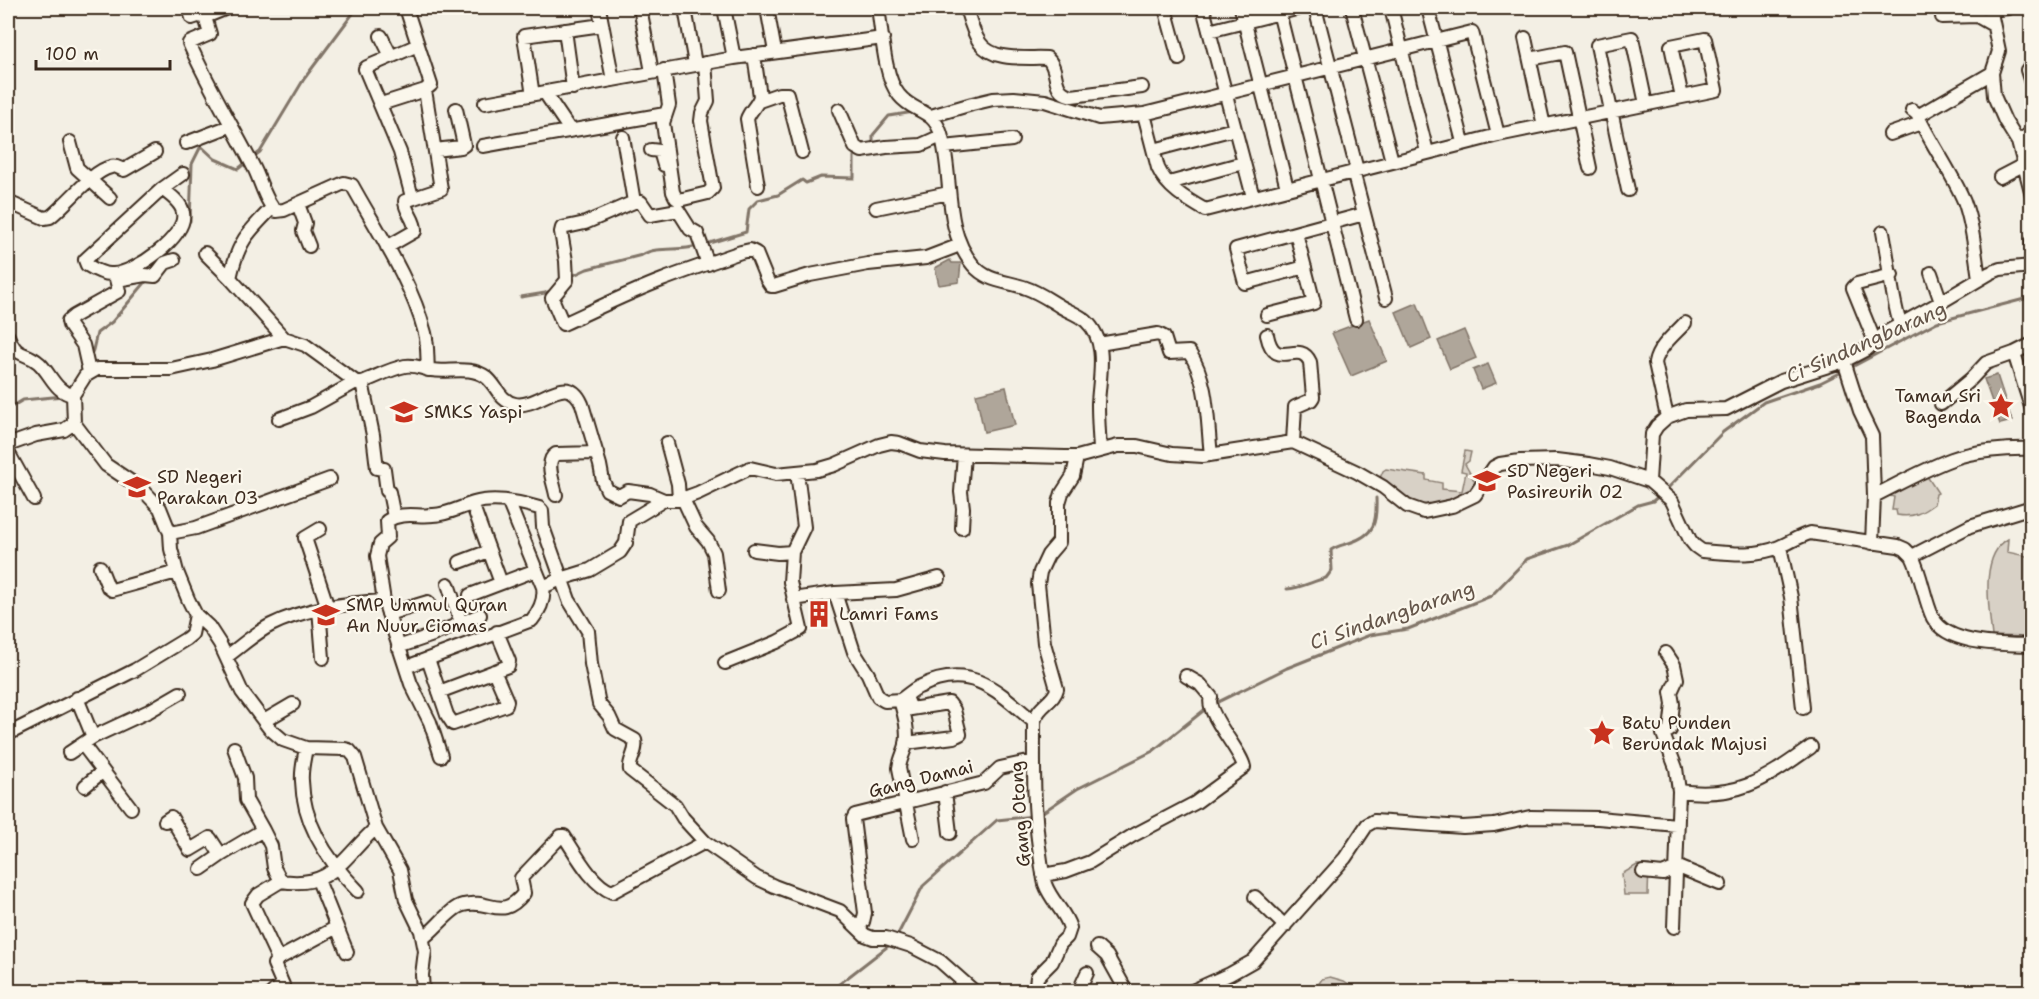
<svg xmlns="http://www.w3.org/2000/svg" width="2039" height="999" viewBox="0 0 2039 999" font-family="'Shantell Sans',sans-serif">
	<rect width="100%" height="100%" fill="#f3efe4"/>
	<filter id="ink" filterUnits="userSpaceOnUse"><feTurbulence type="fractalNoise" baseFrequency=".0167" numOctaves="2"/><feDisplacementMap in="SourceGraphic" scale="12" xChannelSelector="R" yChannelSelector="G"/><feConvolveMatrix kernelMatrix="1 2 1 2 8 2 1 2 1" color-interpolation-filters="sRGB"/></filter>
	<g filter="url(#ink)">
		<!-- green -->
		<path fill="#d8d1c6" stroke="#8a7e72" stroke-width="1.5" d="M1465,451L1471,452L1469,461L1465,464L1477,486C1461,497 1435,512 1415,504C1402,499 1391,486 1380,478L1383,471L1386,469L1426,475V480L1442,483V489L1462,491L1466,472L1461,471Z
			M1925,473L1938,493L1936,494L1934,504C1922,513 1913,518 1897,515L1896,510H1892L1894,497L1890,496L1891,491Z
			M2008,539L2007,552L2031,557V637L1992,636C1989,608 1979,555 2008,539Z
			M1637,865H1649L1648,895H1624L1622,874Z
			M1330,977L1344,981L1359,991H1319L1318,985L1322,979Z"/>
		<!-- water -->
		<path fill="#afa69a" stroke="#817468" stroke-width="1.5" d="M950,260L952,263H961L959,282L939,285L935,268Z
			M1417,303L1431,339L1411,348L1396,312Z
			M1369,319L1387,361L1351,376L1332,333Z
			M1464,330L1476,358L1450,369L1438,341Z
			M1488,364L1496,383L1481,389L1473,370Z
			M1997,375L2012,421L2000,424L1984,379Z
			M1006,387L1015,425L984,432L976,394Z"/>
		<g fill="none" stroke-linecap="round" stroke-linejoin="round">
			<!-- stream -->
			<path stroke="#817468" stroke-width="3" d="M873,146V135L889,116L914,112
				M253,157L260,152L304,79L357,8
				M187,224L190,221L192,164L201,146L215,159L238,169L248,161
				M706,244L746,232L749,209L758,200L778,195L802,180L806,183L821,177L854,178V156L859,155
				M572,276L587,269L642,255C657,245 680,252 697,246
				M521,297L545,293L553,290
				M90,357L93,350L97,333L112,322L149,278
				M1850,368L1937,322L2032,297
				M8,409L23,400L63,396
				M1666,490L1723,432L1764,402L1820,383L1844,371
				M1287,589C1301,588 1313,581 1326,578L1332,570L1331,550C1337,546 1343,545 1349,543C1375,535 1377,522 1376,498
				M1214,704L1287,668L1370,635L1408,629L1491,596L1527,559L1568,545L1638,505L1653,501L1661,494
				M1040,814L1077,789L1153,751L1208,707
				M896,938L923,886L997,820L1033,816
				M829,992L892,943"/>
			<defs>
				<path id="minor" d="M189,8L192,18L201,15L202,17H205
					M227,8L205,17L210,34L189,43C208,86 232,125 253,166C260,178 265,202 276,211L284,210L344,183L352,185C378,232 411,280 425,333C428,345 427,358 428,370
					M408,8H406L418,45
					M599,8L613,80
					M724,8L734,58
					M767,8L775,52
					M878,8C882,31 884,78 899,95C913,113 933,108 941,134C954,178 942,227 973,265C987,282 1007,281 1026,288C1038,292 1048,299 1058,305C1067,311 1078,314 1086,321C1109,342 1099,378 1098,404C1098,419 1099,434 1100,449
					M966,8C969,18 973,33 980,43C993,62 1027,57 1047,58C1061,70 1049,91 1072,96L1142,87
					M1165,8L1179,59
					M1203,8L1253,197
					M1241,8L1287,188
					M1278,8L1356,319
					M1315,8L1357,170
					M1352,8L1392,161
					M1391,8L1427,152
					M1428,8L1463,142
					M1990,8L1999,51L1992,73L1994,96L2005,121L2018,142L2032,195
					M1990,10L2008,8
					M641,13L652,72
					M686,14L695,64
					M1942,17L1977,16L1993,25
					M565,30L573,88
					M1209,31L1300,8
					M381,36L391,56
					M1525,38L1544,126
					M754,55L760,96C758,105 750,110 747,119L758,186
					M1530,59L1565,52L1590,168
					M664,70L669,105L663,123L673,192L676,198L679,200L708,193L713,188L701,121L702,113L708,101L705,63
					M2027,70L2032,86
					M532,89L524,36L602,25
					M545,93L570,130
					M759,101L779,94H787L802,152
					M485,103L734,58L883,38
					M381,104L425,90L431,85L418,45L367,67L365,69L400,152L412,197
					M839,110L855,147L862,151L886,147L921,145L941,136
					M1912,110L1917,114H1921L1992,73
					M1917,114C1931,144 1951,171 1964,201C1973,225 1975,253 1979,278
					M931,116L972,104L993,99L1014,98L1045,101L1099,118L1144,114L1472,32L1498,135L1205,210C1186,199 1167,188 1158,168L1144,114
					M1890,134L1921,123
					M1498,135L1716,90L1705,39L1671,46L1682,97
					M623,137L634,202
					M70,142L77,168L110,198
					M2018,142L2032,132
					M186,143L230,126
					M483,146L665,114
					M944,147L1012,140
					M435,150L461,147L464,145L456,109
					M651,150L660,151L664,165
					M1154,150L1234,129
					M1353,171L1386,298
					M2000,177L2025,164
					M1169,183L1243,163
					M162,189C169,194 182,203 183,213C188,236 134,274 113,274C104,275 95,270 87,265L85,260Z
					M162,189L183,174
					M1628,190L1597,45L1632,38L1646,104
					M8,202L44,218L50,217C66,205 93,170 111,167C116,165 120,169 124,170L155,152
					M298,204L305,223L303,231L309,246
					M272,208C247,233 238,242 230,278L284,338
					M876,208L949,193
					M1883,232C1889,263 1891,294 1900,324
					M2032,242V251
					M387,247L415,231C416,220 405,212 405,201L441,189L425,90
					M205,253L230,278
					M708,264L697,233L690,229L678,210L650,215L641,202H634L585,223L562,228L561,232L566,261L567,280L552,298L563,324C596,309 628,293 662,280C688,270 715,261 741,252L750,250L756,253L767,280L771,286H774L810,275L826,272L868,264L926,258L960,245
					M1305,267L1245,283L1236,249L1364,214
					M1931,273L1941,302
					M117,280L145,275L155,276L165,263L174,260
					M1267,315L1314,303L1296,233
					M1267,335C1275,373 1299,338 1310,362L1313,397L1311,400L1295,407L1293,442
					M8,336C18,360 24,350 39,363C51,374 55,392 73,395
					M1875,342L1853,288L1857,284L1892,275
					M1099,344L1158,334L1164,337L1169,353L1189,352C1209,381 1207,422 1211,455
					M2014,353L2032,410
					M1844,361L1860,411L1872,436L1874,496L1872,543
					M89,372L83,345L69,325L68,321L74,316L119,291L115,275
					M362,382L373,435L377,468L384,469L387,491L389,492L394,517
					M1941,404L1971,379L1986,363L2014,353L2032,344
					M1667,417L1655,363C1658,347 1675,334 1685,323
					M279,419L311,407L356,382
					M74,423L106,465L142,489L160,508L170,533L171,549L177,572L188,599L196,615L209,627L220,644L242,692L269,728L283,740L306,748L345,749L349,750L355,757L376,828L400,870L406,900L421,931L425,951L422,975L423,992
					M667,443L678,484L679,500
					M8,445L36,435L64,430L74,423L73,395L85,376L97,369H171L212,360L284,338L305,345L356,382H362C376,377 390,369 405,366C415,364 422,369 432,370C449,373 470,365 486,377C497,385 499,401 515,404C539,409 567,369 582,404L600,465L603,481L607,490L619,496L628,491L650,494L664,500H679L698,493L750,468L776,474L817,470L834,465L879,445L891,442L899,443L920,451L945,454L1065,457H1077L1118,446H1137L1172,454L1203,456L1293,442L1357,472L1383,487L1407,506L1424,512L1452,506L1475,495L1494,467L1500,464L1520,461L1557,460L1589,464L1610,468L1649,481L1672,501L1690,540L1695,546L1702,551C1727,553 1756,557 1779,547C1791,542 1797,537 1810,533L1898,546L1905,549L1912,556C1922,576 1924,599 1933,618C1948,646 2004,644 2032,645
					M8,452L34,499
					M1649,481L1652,434L1657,426L1667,417L1686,410L1726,409L1781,381L1844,361L1867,349L1885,333L1941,302L1990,273L2000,269L2032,266
					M556,495C554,483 544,461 556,454L597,453
					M1874,496C1900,483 1925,469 1952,459C1973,451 2009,448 2032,449
					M683,499L696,527L708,541L714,553L719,591
					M510,506L543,587
					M474,509L501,583
					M962,528L963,508L961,492L964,455
					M320,529L305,538L328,608
					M170,533L196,528L330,479
					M1780,547L1791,597L1803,708
					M754,550L778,553L792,552
					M1912,556L1970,526L2032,507
					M460,562L489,551
					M100,567L108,587L112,590L177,572
					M448,584L461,623
					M835,593L854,652L868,674L878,697L885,701L900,700C904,714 909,730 906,745C904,753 900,759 899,768L913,839
					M470,595L536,570
					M793,599L835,593L896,590L939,578
					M319,609L323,658
					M388,614L428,602
					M398,647L433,635L480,615
					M1666,653L1674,665L1677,679L1671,692L1673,704L1670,730L1663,734L1676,768L1679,791L1674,927
					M226,657C240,647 255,633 271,625C305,608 346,603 384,601
					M428,659L447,715L453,724L506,705L507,701L494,671
					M725,663L777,642L801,629L790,582L792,552L804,527L797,472
					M406,667L532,620C540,610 545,599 543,587L561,579L590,570L620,552L626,543L629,521L664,500
					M439,692L508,666L509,661L497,632
					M906,697L911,709L949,703L954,710L960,734L954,737L906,743
					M77,698L93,737
					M900,700C907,696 912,690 919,687C970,661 998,691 1034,722
					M264,721L293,704
					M8,734L135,670L186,639L192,634L196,615
					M83,745L131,808
					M234,748L245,778L246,800L263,830
					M306,748C304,759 301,770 302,781C303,824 329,862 358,891
					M69,753L93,737L149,711L180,693
					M441,756L430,722L411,684L384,601L377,556L380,544L388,537L387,521C402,511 417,517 433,515C447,515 461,507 474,503C494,497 519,502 539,508L542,511L543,527L569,600L588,631L591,664L599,704L609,716L615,729L635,740C638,752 628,760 630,770L675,805L683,818L705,842L757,878L774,886L840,911L865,935L873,938H886L911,946L940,961L975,992
					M85,786L103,771
					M1679,791C1739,799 1764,780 1811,747
					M945,792L950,833
					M165,821L171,817L190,850L210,838L221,855
					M1676,866L1720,884
					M201,869L221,855L263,830L271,846L274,868L281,881C333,889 342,858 376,828
					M1643,872L1663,874L1676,868
					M1043,875L1066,871L1090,862L1132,836L1195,803L1244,767C1241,750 1204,712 1211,697L1200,684L1186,676
					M318,880L347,952
					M281,881L258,895L252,903L278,959L337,927
					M1255,897L1285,926
					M857,926L863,922L865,913L853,819L855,815L984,783L1000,768L1033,761
					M423,938C435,930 451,907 463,905C491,898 501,922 524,893L521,878L561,836H564C576,854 592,885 612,892L705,842
					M1097,947L1107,956L1127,992
					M273,992L283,985L274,964L278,959
					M1038,992L1036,985L1037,977L1052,962L1060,944L1067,937L1070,928C1065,911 1051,901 1045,884C1042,872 1041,859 1039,847C1033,803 1034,766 1034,722C1038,705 1054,702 1057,689L1044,643L1038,584L1040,572L1048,555L1059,542V503L1062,493L1073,476L1077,457
					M1085,992L1082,984L1087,973
					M1190,992L1230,974L1253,961L1345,858L1367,825L1374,821L1463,827L1494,825L1530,817L1598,818L1677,825"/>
			</defs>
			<!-- minor casing -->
			<use href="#minor" stroke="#3b2a1e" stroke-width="16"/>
			<!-- minor -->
			<use href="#minor" stroke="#fbf7ec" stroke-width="12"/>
		</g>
	</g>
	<!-- icons -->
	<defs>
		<symbol id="sight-bare" viewBox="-9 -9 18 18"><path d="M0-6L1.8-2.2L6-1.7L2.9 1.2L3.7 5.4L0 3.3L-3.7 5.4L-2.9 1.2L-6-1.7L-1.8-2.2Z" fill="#c8321e" stroke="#fbf7ec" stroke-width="2.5" paint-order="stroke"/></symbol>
		<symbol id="school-bare" viewBox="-9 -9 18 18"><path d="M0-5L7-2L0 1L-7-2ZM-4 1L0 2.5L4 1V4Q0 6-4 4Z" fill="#c8321e" stroke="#fbf7ec" stroke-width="2.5" paint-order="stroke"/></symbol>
		<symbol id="building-bare" viewBox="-9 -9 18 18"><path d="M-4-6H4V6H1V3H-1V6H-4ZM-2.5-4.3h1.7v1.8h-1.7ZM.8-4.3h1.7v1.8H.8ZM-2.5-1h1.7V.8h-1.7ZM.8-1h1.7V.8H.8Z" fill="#c8321e" stroke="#fbf7ec" stroke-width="2.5" paint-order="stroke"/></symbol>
	</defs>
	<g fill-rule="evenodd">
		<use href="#sight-bare" x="1982" y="387" width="38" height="38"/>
		<use href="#school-bare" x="385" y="393" width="38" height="38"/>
		<use href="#school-bare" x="1468" y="462" width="38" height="38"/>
		<use href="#school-bare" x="118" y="468" width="38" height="38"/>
		<use href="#building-bare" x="800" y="595" width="38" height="38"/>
		<use href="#school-bare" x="307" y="596" width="38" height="38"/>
		<use href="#sight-bare" x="1583" y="714" width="38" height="38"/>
	</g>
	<g text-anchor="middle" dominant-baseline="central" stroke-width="4.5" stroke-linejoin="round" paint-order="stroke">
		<!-- poi labels -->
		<g font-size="18" fill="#3b2a1e" stroke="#fbf7ec" text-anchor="start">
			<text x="1981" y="396" text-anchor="end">Taman Sri<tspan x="1981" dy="21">Bagenda</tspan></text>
			<text x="424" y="412">SMKS Yaspi</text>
			<text x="1507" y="471">SD Negeri<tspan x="1507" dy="21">Pasireurih 02</tspan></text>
			<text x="157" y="477">SD Negeri<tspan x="157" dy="21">Parakan 03</tspan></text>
			<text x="346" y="605">SMP Ummul Quran<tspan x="346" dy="21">An Nuur Ciomas</tspan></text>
			<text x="839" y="614">Lamri Fams</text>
			<text x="1622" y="723">Batu Punden<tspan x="1622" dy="21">Berundak Majusi</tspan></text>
		</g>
		<!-- street labels -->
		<g font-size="18" fill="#3b2a1e" stroke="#fbf7ec">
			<text transform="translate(921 779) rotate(-14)">Gang Damai</text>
			<text transform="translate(1020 814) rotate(-94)">Gang Otong</text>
		</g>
		<!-- water labels -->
		<g font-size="20" font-style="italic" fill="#645549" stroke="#fbf7ec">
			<text transform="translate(1866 342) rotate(-24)">Ci Sindangbarang</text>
			<text transform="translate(1392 615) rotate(-19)">Ci Sindangbarang</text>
		</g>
	</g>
	<!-- margin -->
	<rect width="2039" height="999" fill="none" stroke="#fbf7ec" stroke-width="30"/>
	<rect x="15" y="15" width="2009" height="969" fill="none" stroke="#3b2a1e" stroke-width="2" filter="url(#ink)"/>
	<!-- scale -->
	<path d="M36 60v9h134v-9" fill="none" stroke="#3b2a1e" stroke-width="3"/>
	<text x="45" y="60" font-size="18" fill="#3b2a1e" stroke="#fbf7ec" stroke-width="4.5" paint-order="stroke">100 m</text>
</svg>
